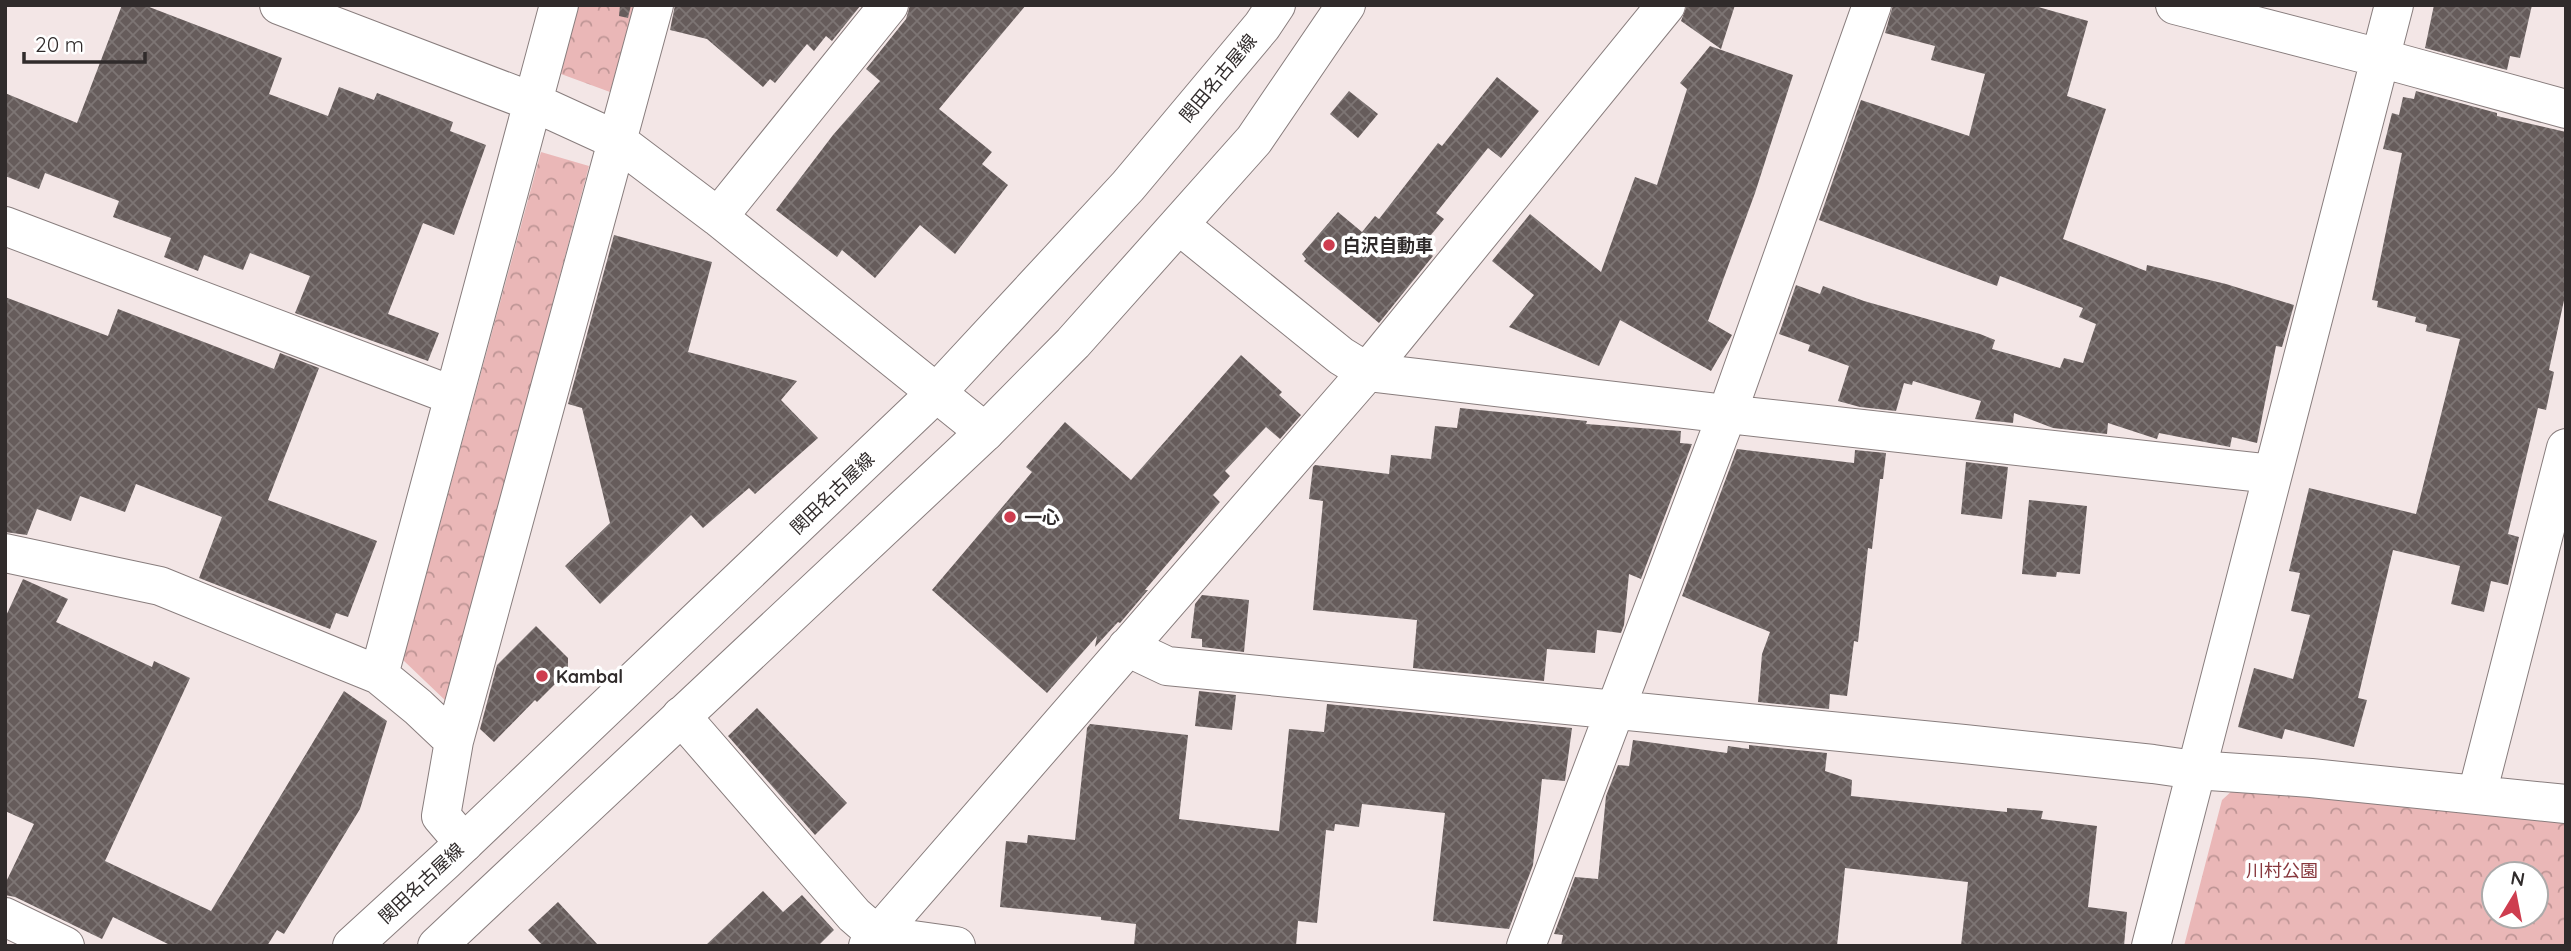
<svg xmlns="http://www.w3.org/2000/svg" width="2571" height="951" viewBox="0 0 2571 951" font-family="Quicksand,'Noto Sans JP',sans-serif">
	<defs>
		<pattern id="park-crowns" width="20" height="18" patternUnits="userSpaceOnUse" patternTransform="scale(1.75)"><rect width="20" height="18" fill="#eab7b7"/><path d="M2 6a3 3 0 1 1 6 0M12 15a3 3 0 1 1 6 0" fill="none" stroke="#be9595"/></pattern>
		<pattern id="building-cross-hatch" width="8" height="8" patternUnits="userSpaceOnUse" patternTransform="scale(1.75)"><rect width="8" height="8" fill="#665c5b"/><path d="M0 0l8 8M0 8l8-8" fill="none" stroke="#7d7574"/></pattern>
	</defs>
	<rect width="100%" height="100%" fill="#f3e6e6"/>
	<!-- park -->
	<path fill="url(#park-crowns)" fill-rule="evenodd" d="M578,5H634L610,92L561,74Z
		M541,152L589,166L447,702L403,660Z
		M2234,789L2566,823V946H2184L2222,800ZM2494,874H2536V916H2494Z"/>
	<!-- building -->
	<path fill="url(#building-cross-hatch)" d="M122,5H144L282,58L269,94L328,116L339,87L374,100L377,93L453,122L450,131L486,145L454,235L423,223L388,314L439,333L428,361L295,313L310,276L250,253L243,270L204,255L198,271L164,257L171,238L113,217L119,201L45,173L39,189L5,176V93L77,123Z
		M620,5H631L628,18L619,16Z
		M675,5H861L832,41L826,36L814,51L807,44L775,83L770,79L763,87L707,39L670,30Z
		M910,5H1026L939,109L992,152L982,164L1008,185L955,254L920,225L875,278L842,250L837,257L776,210L833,135L880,81L866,69L906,19Z
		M1687,5H1735L1721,49L1681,21Z
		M1893,5H2031L2088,21L2067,96L2106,109L2063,239L2146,271L2147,265L2226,284L2294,305L2282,347L2276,346L2257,443L2232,437L2230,447L2159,433L2157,439L2108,423L2107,434L2053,428L2014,413L2013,423L1975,419L1981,401L1913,381L1912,385L1904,383L1896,411L1860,407L1838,401L1849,366L1808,351L1810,345L1779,334L1796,285L1820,294L1823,286L1864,301L1980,334L1995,340L1992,349L2060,368L2064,358L2083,363L2096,324L2079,317L2083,308L2000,276L1997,286L1819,220L1861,100L1969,136L1985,74L1931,60L1935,46L1885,33Z
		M2434,5H2532L2520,58L2510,56L2507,70L2425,48Z
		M1710,46L1793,75L1755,193L1708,321L1732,335L1711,371L1620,320L1599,366L1509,327L1534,295L1492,261L1530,214L1601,272L1635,177L1657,185L1687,89L1680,83Z
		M1497,77L1539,111L1501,158L1488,148L1436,213L1444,219L1422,246L1433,256L1379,323L1304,261L1306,259L1302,254L1338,212L1362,232L1375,216L1379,219L1438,143L1442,146Z
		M1349,91L1378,114L1358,138L1330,114Z
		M2416,91L2497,113V116L2566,132V291L2549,370L2554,372L2546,410L2538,408L2508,534L2519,537L2508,585L2491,581L2484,612L2451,604L2460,566L2393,550L2358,698L2367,700L2354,747L2285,729L2282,739L2238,727L2254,668L2293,679L2310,615L2291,611L2300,573L2289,571L2309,488L2416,514L2460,339L2426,331L2427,325L2415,322L2416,317L2377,307L2378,301L2372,300L2402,153L2383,149L2392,113L2399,115L2403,97L2414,99Z
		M614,235L712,262L688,352L797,381L781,400L818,438L755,494L749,488L703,528L691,515L600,604L565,566L610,523L582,408L568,404Z
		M5,297L108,336L118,309L274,369L280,353L319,368L268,500L377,541L348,617L336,613L330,629L199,578L222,517L136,484L125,512L80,496L71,521L37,509L27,535L5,532Z
		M1241,355L1282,392L1279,395L1301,415L1280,439L1266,427L1225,471L1230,476L1213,495L1220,502L1145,590H1148L1120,623L1118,622L1095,647L1097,636L1047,693L932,590L1032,472L1026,467L1065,422L1131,480Z
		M1460,408L1587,421L1586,424L1681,431L1680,443L1692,444L1641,579L1629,574L1624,625L1621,633L1597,630L1595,653L1547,649L1544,681L1413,668L1417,620L1313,610L1323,501L1309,499L1313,467L1315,465L1389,474L1391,455L1431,459L1435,426L1457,428Z
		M1737,449L1854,463L1855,450L1886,453L1883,479H1880L1872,549L1868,548L1858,642L1854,641L1847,696L1830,694L1829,709L1758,702L1762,654L1770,632L1682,596Z
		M1966,462L2008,467L2002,519L1961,514Z
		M2029,500L2087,506L2080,574L2057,572L2056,577L2022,574Z
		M23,579L68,599L56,622L152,667L154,661L190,678L105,861L211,911L344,691L387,721L360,809L284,934L277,930L267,946H172L113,917L102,939L15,897L5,895V884L34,824L5,811V618Z
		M1202,595L1249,600L1244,652L1202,647V639L1191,638L1195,604Z
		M536,626L568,658V671L537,702L535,700L494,742L480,729L497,665Z
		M1199,691L1236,695L1232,730L1195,726Z
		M1327,704L1572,728L1565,781L1542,779L1533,865L1509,929L1433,921L1445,813L1362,804L1359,827L1335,824L1334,831L1326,830L1317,923L1298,921L1296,946H1134L1136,924L1101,920V917L1000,907L1006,841L1027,843L1028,835L1075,840L1087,728L1090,724L1188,735L1179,819L1279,831L1289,729L1324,732Z
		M757,708L847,803L815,835L728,736Z
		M1633,740L1727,753L1728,746L1749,749V745L1827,753L1825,771L1852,780L1851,796L2007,812V808L2043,811L2041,819L2097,826L2088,907L2127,912L2124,946H1961L1968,882L1845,868L1837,946H1561L1563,935L1554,934L1575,877L1598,879L1606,796L1618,765L1629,766Z
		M763,891L783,912L802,895L834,930L818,946H705Z
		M558,902L599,946H543L528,930Z"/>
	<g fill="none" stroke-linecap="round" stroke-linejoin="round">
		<defs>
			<path id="minor" d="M279,5L533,102L616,140L718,217L985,432
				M2175,5L2380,58L2566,109
				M718,217L889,5
				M1179,225L1341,356L1367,372L1727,414L2272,474
				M5,226L454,396
				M5,553L160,586L379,675L418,707L454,741
				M1127,647L1167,666L1964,744L2153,764L2195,770L2311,778L2566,804
				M379,675L559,5
				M681,716L854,915L877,935L956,946
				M2477,794L2566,448
				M464,843L441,816L454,741L654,5
				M5,917L65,946
				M868,946L1367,372L1666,5
				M1526,946L1727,414L1872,5
				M2151,946L2394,5"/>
			<path id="major" d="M352,946L445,861L936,393L1128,186L1262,26L1276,5
				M437,946L985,432L1073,343L1254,140L1346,5"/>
		</defs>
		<!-- minor casing -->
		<use href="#minor" stroke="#887d7d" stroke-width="40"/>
		<!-- major casing -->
		<use href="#major" stroke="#887d7d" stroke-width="40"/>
		<!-- minor -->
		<use href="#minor" stroke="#fff" stroke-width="38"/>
		<!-- major -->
		<use href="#major" stroke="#fff" stroke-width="38"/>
	</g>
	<!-- markers -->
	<g fill="#ce3d4f" stroke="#fff" stroke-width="2.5">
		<circle cx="1329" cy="245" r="7"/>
		<circle cx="1010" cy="517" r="7"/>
		<circle cx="542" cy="676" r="7"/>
	</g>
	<g text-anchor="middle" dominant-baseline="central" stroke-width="7" stroke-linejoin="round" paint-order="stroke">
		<!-- street labels -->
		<g font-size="18" fill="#302b2b" stroke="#fff">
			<text transform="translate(1218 78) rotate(-50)">関田名古屋線</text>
			<text transform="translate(832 493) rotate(-44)">関田名古屋線</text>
			<text transform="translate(421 883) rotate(-43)">関田名古屋線</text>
		</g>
		<!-- poi labels -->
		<g font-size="18" font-weight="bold" fill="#302b2b" stroke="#fff" text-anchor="start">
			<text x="1343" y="245">白沢自動車</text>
			<text x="1024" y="517">一心</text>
			<text x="556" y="676">Kambal</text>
		</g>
		<!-- park labels -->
		<g font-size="18" fill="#87373d" stroke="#fff">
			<text x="2282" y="870">川村公園</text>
		</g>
	</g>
	<!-- border -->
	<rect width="2571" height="951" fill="none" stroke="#302b2b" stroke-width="14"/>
	<!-- north arrow -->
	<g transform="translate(2515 895) rotate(10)"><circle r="33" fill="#ffffff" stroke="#acaaaa" stroke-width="2"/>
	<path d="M0-5L12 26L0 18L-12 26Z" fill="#ce3d4f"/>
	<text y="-10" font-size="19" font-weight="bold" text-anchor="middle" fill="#302b2b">N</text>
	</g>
	<!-- scale -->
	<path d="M24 52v10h121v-10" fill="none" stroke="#302b2b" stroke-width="3.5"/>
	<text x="35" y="52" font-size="21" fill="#302b2b" stroke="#ffffff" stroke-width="5" paint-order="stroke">20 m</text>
</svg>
